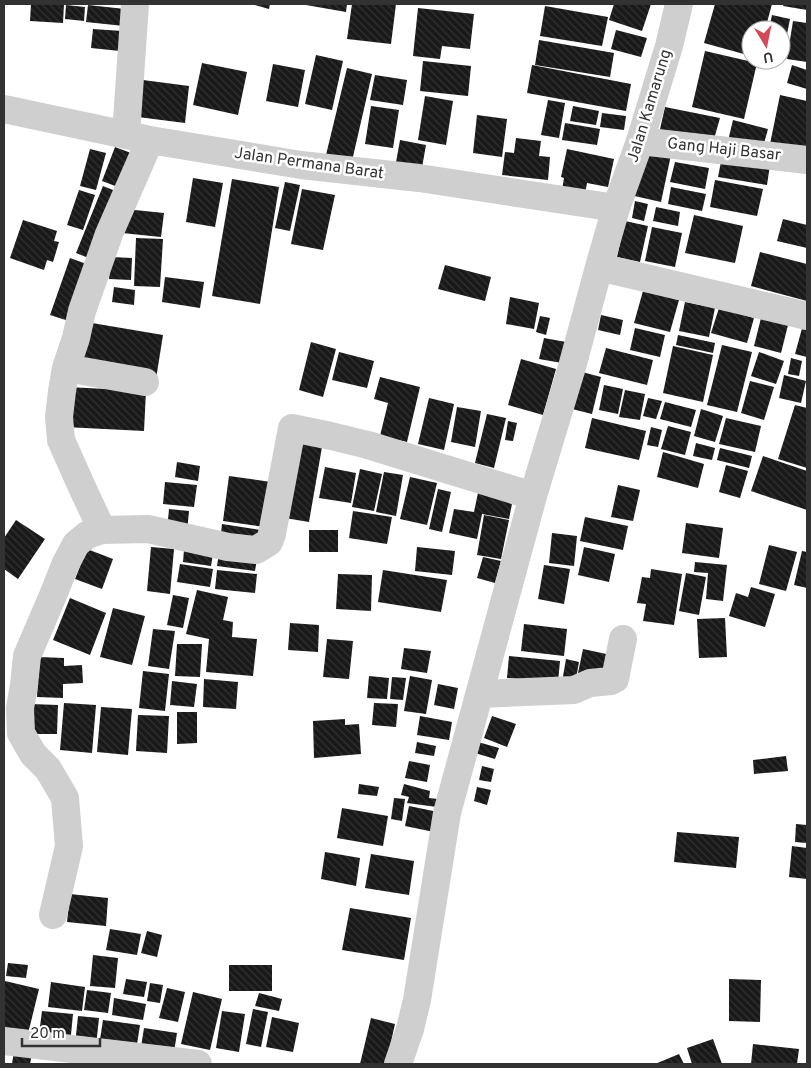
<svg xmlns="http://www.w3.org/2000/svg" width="811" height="1068" viewBox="0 0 811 1068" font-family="Overpass,sans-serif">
	<defs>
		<pattern id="building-back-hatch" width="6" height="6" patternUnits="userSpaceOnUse" patternTransform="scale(1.25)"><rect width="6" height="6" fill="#191919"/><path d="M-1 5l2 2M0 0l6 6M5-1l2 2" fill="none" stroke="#323232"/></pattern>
	</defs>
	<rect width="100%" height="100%" fill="#fff"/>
	<!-- building -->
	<path fill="url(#building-back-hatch)" d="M31,4H64L63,23L30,21Z
		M251,4H270L269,9Z
		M306,4H347L346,12L306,5Z
		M352,4H396L391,44L347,39Z
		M614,4H651L642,31L609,20Z
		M715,4H772L765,30H751V56L704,43Z
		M784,4H807V10L783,6Z
		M66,5L85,7L84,21L65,19Z
		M88,5L125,9L124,26L86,22Z
		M545,6L608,17L602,46L540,36Z
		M418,8L474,14L470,49L442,46L440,59L413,56Z
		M772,15L790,19L782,60L781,30H769Z
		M793,21L807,23V62L787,59Z
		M93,29L122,31L120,51L91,48Z
		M616,30L647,38L641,57L611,49Z
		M539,40L614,53L610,77L535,65Z
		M705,51L757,63L744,119L692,107Z
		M316,55L343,61L332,110L305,104Z
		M423,61L471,66L468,96L420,91Z
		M202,63L247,72L238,115L193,105Z
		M273,64L305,70L298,107L266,101Z
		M532,65L631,84L626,111L527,93Z
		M792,65L807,70V89L787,83Z
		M347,68L372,74L352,161L326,155Z
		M375,75L407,80L403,105L370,100Z
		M143,80L189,86L185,123L138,117Z
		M780,95L807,101V152L770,144Z
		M425,96L453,101L446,145L418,140Z
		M548,100L565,103L559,138L541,135Z
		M371,106L399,110L393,148L365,144Z
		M573,106L599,111L596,125L570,121Z
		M665,107L720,118L712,146L658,138Z
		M602,113L626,116L624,130L600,127Z
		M477,115L507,119L502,157L473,153Z
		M733,120L768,129L761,154L727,145Z
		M565,123L600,129L597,145L562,140Z
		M516,138L541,141L539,156L550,157L548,180L502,175L505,152L514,153Z
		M400,140L426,145L421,173L395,168Z
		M115,147L139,156L126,190L102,181Z
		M90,149L106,153L96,190L80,186Z
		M567,149L614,159L608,187L587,183L585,194L562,190L564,178L561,177Z
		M640,149L671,155L661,202L630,195Z
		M723,151L771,158L767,185L718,177Z
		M675,162L709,168L705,189L670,182Z
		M193,178L223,183L215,227L186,222Z
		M232,179L279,187L260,304L212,296Z
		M715,180L763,189L757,216L710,207Z
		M285,182L300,185L290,231L275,228Z
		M103,186L123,194L96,261L76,253Z
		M671,187L706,194L702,211L668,204Z
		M302,189L335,195L323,250L291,244Z
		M79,190L95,195L83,230L67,225Z
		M635,201L648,204L644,221L632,218Z
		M656,207L680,212L678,226L653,221Z
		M125,209L164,213L161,237L122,233Z
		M694,215L743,226L735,263L685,253Z
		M783,219L807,225V248L777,241Z
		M23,220L57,231L54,241L59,242L53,262L47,260L44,270L10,258Z
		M625,221L648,226L640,262L617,257Z
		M652,227L682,233L675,267L645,261Z
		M136,238L163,239L160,287L134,286Z
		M760,252L807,264V301L751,286Z
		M111,257L132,258L131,280L109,279Z
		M70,258L92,266L72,322L50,315Z
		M445,265L491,277L485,301L438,289Z
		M165,277L204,282L200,308L162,302Z
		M114,287L135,290L134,305L112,302Z
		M643,291L679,300L670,332L634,323Z
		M510,297L539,303L534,329L506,324Z
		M685,302L715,308L709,337L679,331Z
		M719,308L754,318L747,343L711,333Z
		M601,315L623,320L620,335L598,330Z
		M540,316L550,318L546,335L536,332Z
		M761,318L788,325L781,353L754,346Z
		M804,321L807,322V357L795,354Z
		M86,322L163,335L156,379L78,367Z
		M635,328L665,335L660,357L630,350Z
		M678,335L715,343L713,353L676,345Z
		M544,338L566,342L562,363L539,359Z
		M311,342L336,349L323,397L299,390Z
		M722,345L752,352L737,412L707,405Z
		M673,346L713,355L703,402L663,393Z
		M606,348L653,360L647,385L599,373Z
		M339,352L374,361L367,388L332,380Z
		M759,352L784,361L776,384L751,376Z
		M791,358L802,361L799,376L788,374Z
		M521,359L556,369L543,415L508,405Z
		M582,372L601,377L592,414L572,409Z
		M784,375L806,381L801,403L779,398Z
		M380,377L420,387L407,442L380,436L388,403L374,399Z
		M750,381L774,387L764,420L741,413Z
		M604,385L623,389L618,414L599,410Z
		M67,387L146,391L144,431L65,427Z
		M625,390L645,394L640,420L619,417Z
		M429,398L454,404L444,450L418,444Z
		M648,398L662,401L656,419L643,416Z
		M665,402L696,410L691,427L660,419Z
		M795,405L807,408V468L778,459Z
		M457,407L481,411L475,447L451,442Z
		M701,409L723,416L715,442L694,436Z
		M487,414L506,418L494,468L475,463Z
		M592,418L646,431L639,460L585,448Z
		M726,418L761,426L755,452L719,444Z
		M508,421L517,423L513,441L505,440Z
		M668,426L691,432L685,455L661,449Z
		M651,427L662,430L658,447L647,445Z
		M298,443L322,447L309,522L285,518Z
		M696,443L715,448L712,460L693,456Z
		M720,448L752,456L749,468L717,460Z
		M663,452L704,464L698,488L657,477Z
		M763,456L807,471V510L751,491Z
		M177,462L200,466L198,481L175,477Z
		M726,465L748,471L740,498L719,492Z
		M325,467L356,473L351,503L319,498Z
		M360,469L382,474L374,511L352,507Z
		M384,472L403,475L396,516L376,512Z
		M229,476L271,482L264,527L223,521Z
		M410,477L437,483L427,525L400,519Z
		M165,482L197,485L194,507L163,504Z
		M618,485L640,490L633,521L611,517Z
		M479,488L514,494L509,519L482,514L477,539L449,533L454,509L474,512Z
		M438,489L451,492L442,532L429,529Z
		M169,509L189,511L187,532L167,530Z
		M353,511L392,517L387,544L349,538Z
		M484,515L509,520L501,559L477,555Z
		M585,517L628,526L623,550L580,541Z
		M16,520L45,539L18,579L4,569V538Z
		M686,523L723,528L719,558L682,553Z
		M222,524L260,530L257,548L220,542Z
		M309,530H338V552H309Z
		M552,533L577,536L574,566L549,563Z
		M769,545L797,552L786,591L759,584Z
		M151,547L174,549L170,594L147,591Z
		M417,547L455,551L452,575L415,571Z
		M584,547L615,554L609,582L578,575Z
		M87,549L113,559L102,589L75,579Z
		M184,550L213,554L211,566L183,562Z
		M802,551L807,552V588L794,585Z
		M219,553L257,559L255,571L217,566Z
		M483,557L501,561L495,583L477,578Z
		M695,562L727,565L723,601L706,599L708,573L694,572Z
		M180,564L213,569L210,587L177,582Z
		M544,565L570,569L564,604L538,599Z
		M651,569L682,574L674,625L643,621L646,604L637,603L642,577L650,578Z
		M217,570L257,574L255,593L215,589Z
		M383,570L447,580L441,612L378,602Z
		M686,573L706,577L699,615L679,611Z
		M338,574L372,575L371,611L336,609Z
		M751,587L775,594L765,627L729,616L736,593L748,597Z
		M197,590L228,597L223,620L233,622L232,637L257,639L253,676L206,672L209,639L186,634Z
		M173,595L189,598L183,628L167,625Z
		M70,598L106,613L90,655L53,640Z
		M113,608L145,616L132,665L100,657Z
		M725,618L727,657L699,658L697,619Z
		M290,623L319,625L318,652L288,650Z
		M524,624L567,629L564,656L521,651Z
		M153,629L175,631L169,669L148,666Z
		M327,639L353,641L349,679L323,677Z
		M177,644H202L200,677L175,676Z
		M404,648L431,651L427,673L401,669Z
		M583,649L611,655L606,679L578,673Z
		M509,656L560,661L558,682L507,678Z
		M39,657L64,658V666L82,665L83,683L63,684V698L37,697Z
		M566,659L579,662L575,684L562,682Z
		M143,671L169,674L165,711L139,708Z
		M369,676L389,678L387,699L367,698Z
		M410,676L432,680L426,714L404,711Z
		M392,677L406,678L403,700L390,699Z
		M204,679L238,682L236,709L203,707Z
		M172,681L197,684L194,707L170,705Z
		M438,684L458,688L454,709L434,705Z
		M64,703L96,705L92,753L60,750Z
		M374,703L398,704L396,727L372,725Z
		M31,704L58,705L57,734H30Z
		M101,707L132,709L128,755L97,752Z
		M177,712H197V743L177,744Z
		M138,715L169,716L167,753L136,751Z
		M420,716L452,722L449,740L417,735Z
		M492,716L516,724L507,747L484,738Z
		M345,719V725L359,724L361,754L314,758L313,721Z
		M417,742L436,746L434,756L415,753Z
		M478,742L499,748L495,759L475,753Z
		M786,756L788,771L754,774L753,760Z
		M409,761L430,765L427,782L405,778Z
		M482,766L494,769L491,782L479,780Z
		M359,784L379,787L377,796L358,794Z
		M404,784L430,791L429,798L438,799L437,807L407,803L409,797L401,795Z
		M477,787L491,790L487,805L474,801Z
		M394,798L405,799L402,821L391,819Z
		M409,806L438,812L434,832L405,826Z
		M342,808L388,816L383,846L337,838Z
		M796,824L807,825V843L795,842Z
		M677,832L739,837L736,868L674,862Z
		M792,846L807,848V879L789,877Z
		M325,852L360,858L356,886L321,879Z
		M371,854L414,861L409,895L365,888Z
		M70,894L108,898L106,926L67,922Z
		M350,908L411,918L404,960L342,950Z
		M110,929L141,934L137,955L106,950Z
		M147,931L162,935L157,957L141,953Z
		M93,955L118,958L115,988L90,986Z
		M8,963L28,965L26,978L6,976Z
		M229,965H272V991H229Z
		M126,979L147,982L144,997L123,994Z
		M729,979L761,980L760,1022L729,1021Z
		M5,981L39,989L27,1038L4,1032Z
		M51,982L85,987L82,1011L48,1007Z
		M150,983L163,985L160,1003L147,1001Z
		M167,988L185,992L178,1022L159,1018Z
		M87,990L111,993L108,1013L84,1010Z
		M193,992L222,999L210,1050L181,1044Z
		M259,993L282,999L279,1011L255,1006Z
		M114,998L146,1004L143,1020L112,1015Z
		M253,1009L268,1012L261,1047L246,1044Z
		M42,1011L73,1014L70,1045L38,1042Z
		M222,1011L245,1014L239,1052L216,1048Z
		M78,1016L99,1018L96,1046L75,1045Z
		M272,1017L299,1023L293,1052L266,1047Z
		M371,1018L395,1024L386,1064H360Z
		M103,1020L140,1025L136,1051L99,1046Z
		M144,1028L177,1033L174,1052L141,1047Z
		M713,1039L722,1064H692L687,1048Z
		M753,1044L799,1049L797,1064H751Z
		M14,1051L32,1054L30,1064H12Z
		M679,1054L684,1064H655Z"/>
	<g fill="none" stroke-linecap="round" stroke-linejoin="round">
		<!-- street -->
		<path stroke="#cfcfcf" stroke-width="28" d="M4,109L150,140L301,165L419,178L616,208
			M126,135L135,4
			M640,141L807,160
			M599,267L807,316
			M66,368L145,382
			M102,530L81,485L61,440L59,417L62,391L66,368L76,338L82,311L109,234L150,140
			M480,694L574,690L590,683L611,681L615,679L623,639
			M53,915L69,846L65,798L48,769L33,754L21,733L20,708L24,685L27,656L54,593L65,565L76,544L87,535L102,530L148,529L228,547L256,550L269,542L272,534L292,428L331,436L368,445L533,496
			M4,1041L198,1064
			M398,1064L410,1029L417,1000L447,813L533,496L572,367L599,267L616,208L640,141L669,46L679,4"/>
	</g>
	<g text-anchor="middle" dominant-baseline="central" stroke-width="5" stroke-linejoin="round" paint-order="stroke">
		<!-- street labels -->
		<g font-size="16" fill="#323232" stroke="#fff">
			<text transform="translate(650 106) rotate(-73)">Jalan Kamarung</text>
			<text transform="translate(724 150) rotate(6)">Gang Haji Basar</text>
			<text transform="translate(309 164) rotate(8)">Jalan Permana Barat</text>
		</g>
	</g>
	<!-- border -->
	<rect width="811" height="1068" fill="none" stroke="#323232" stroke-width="10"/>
	<!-- north arrow -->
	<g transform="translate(766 45) rotate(170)"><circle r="24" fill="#ffffff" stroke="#adadad"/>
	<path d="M0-4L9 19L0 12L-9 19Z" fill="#d34959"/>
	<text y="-8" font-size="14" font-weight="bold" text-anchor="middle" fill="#323232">U</text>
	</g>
	<!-- scale -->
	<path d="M22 1038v8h78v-8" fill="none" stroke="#323232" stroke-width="2.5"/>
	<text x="30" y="1038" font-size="15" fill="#323232" stroke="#ffffff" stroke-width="4" paint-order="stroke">20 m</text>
</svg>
